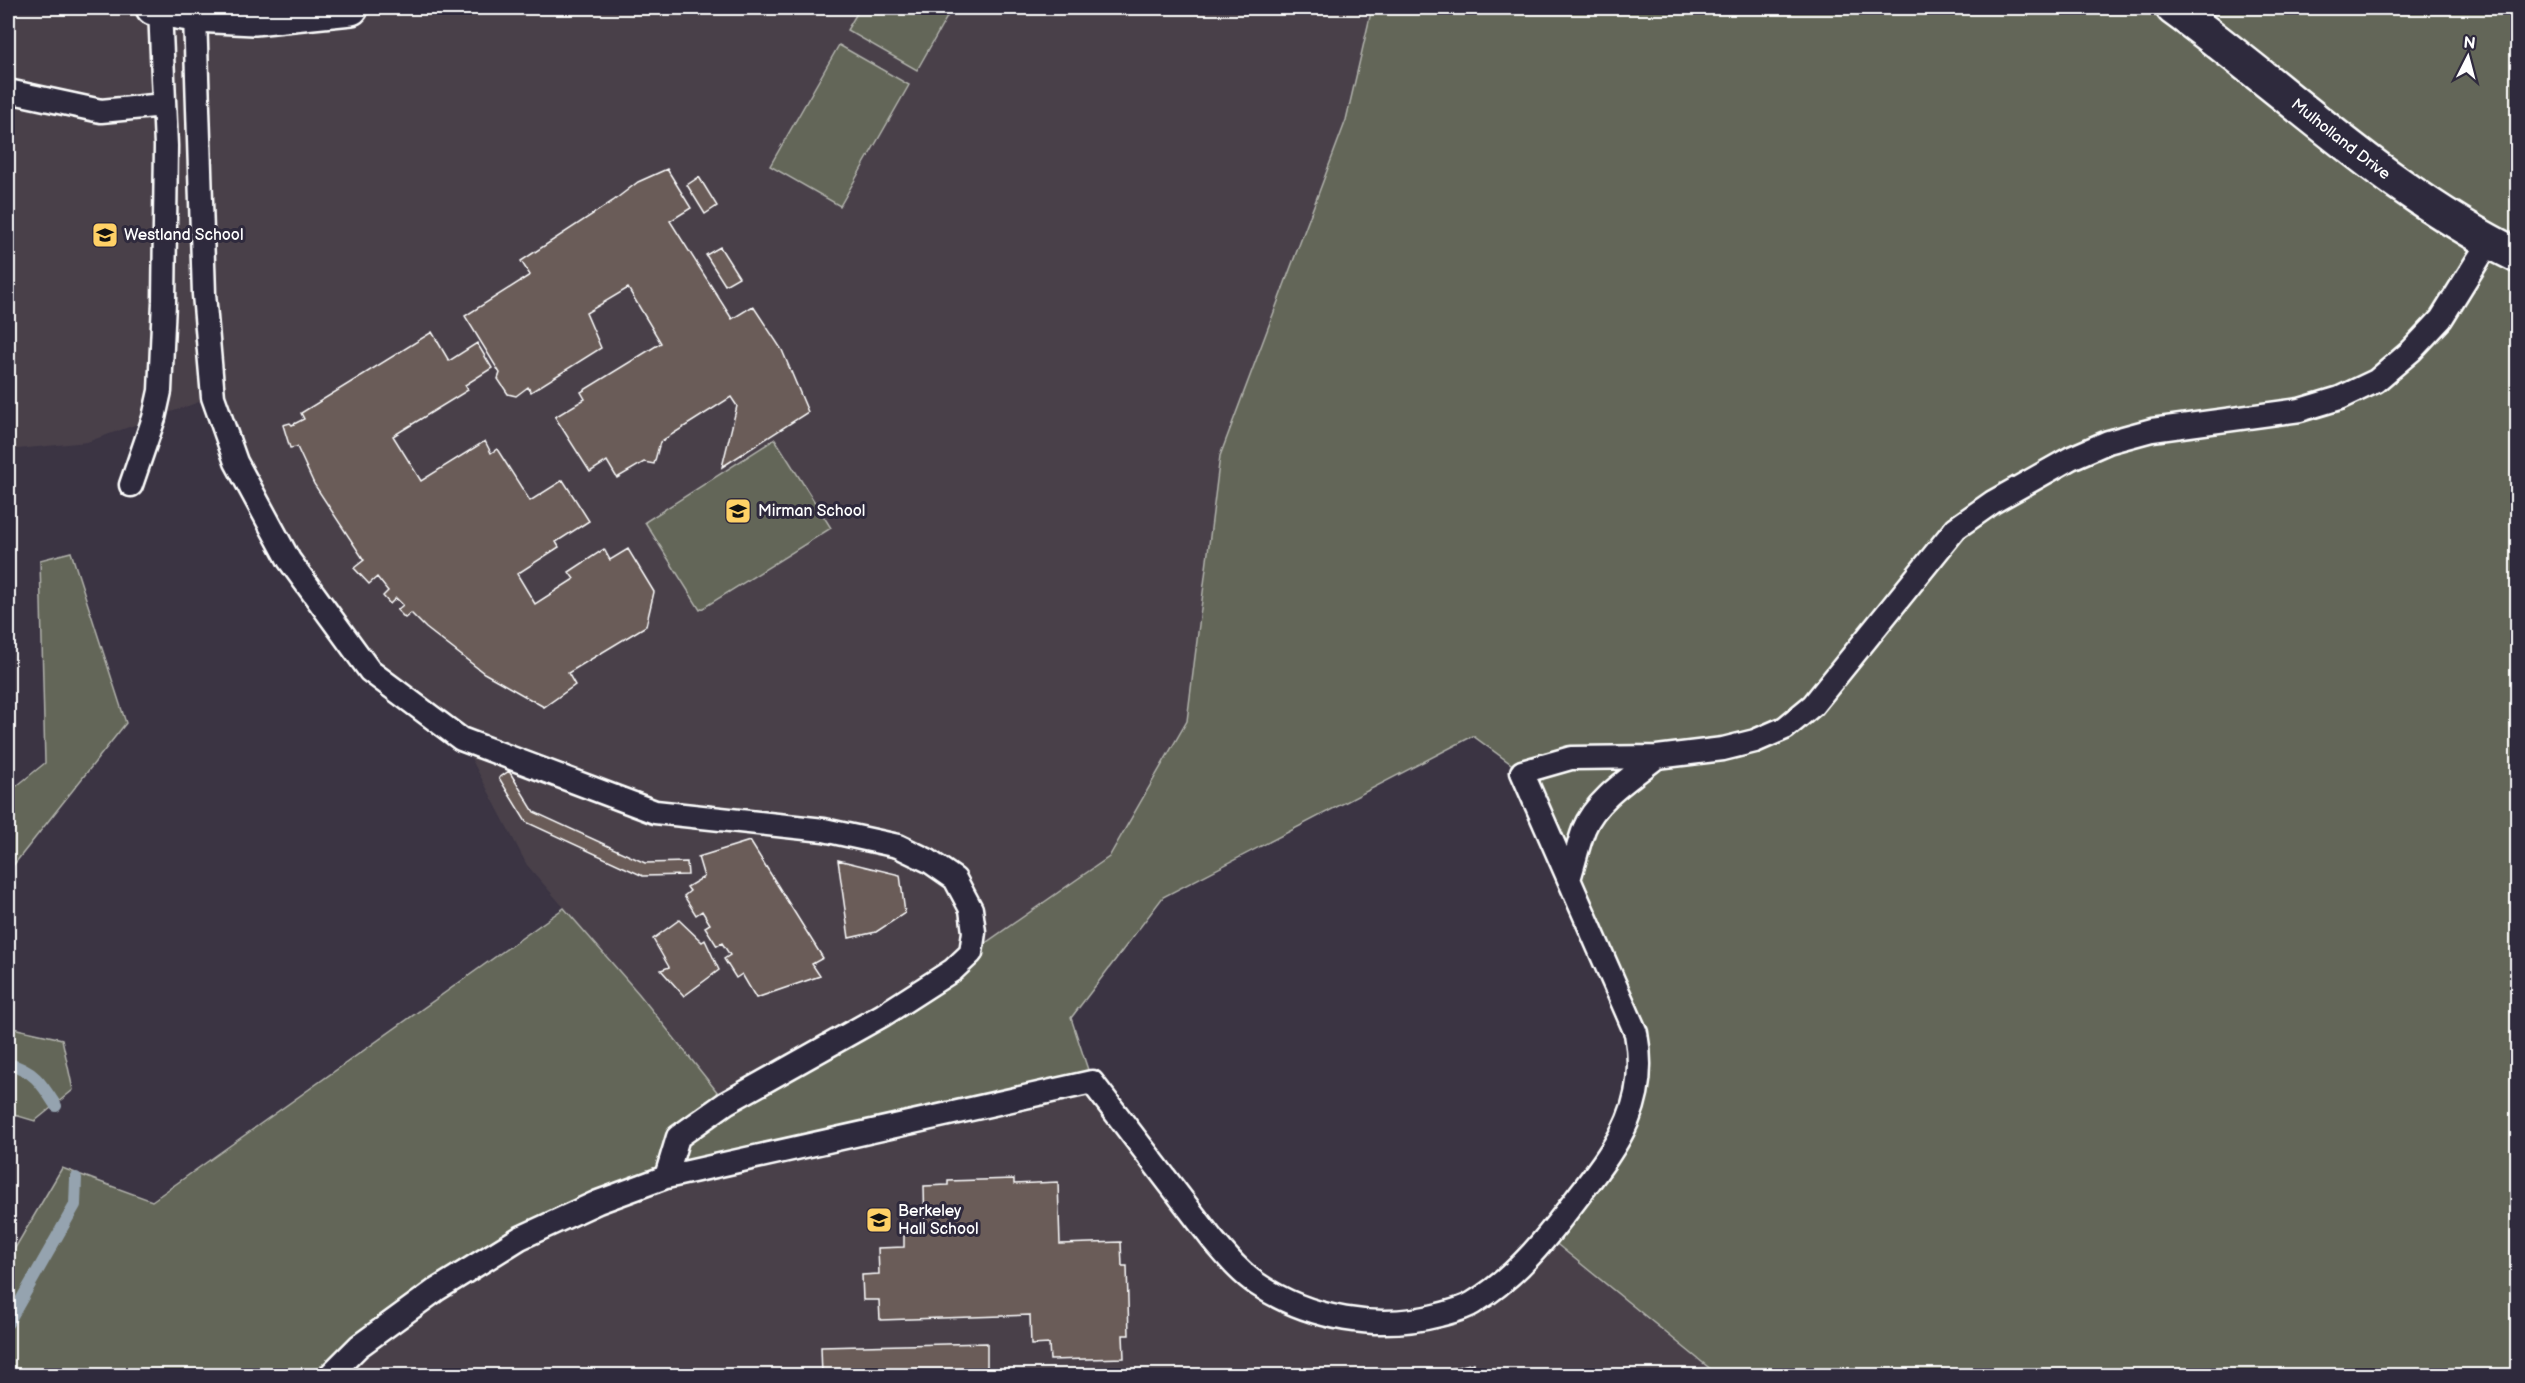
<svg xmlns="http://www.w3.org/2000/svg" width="2525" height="1383" viewBox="0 0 2525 1383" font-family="'Balsamiq Sans',sans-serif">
	<rect width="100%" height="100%" fill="#3b3443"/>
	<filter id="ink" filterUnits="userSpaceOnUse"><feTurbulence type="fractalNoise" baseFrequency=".0167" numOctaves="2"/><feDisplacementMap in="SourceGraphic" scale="12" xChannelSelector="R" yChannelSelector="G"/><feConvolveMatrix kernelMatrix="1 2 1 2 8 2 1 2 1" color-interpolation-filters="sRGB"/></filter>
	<g filter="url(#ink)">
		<!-- built -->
		<path fill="#49404a" d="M351,8H1372L1346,120L1220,456L1187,721L1109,857L971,953L726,1103L639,994L527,865L461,739L370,671L289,560L213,397L87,442L8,450V17L160,9Z
			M1092,1082L1212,1239L1305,1308L1447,1313L1548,1237L1718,1375L329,1376L359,1346L598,1202Z"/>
		<!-- green -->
		<path fill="#636658" stroke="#b1b2ac" stroke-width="1.5" d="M860,8H952L917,70L847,30Z
			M1372,8H2517V1375H1718L1548,1237L1605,1162L1640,1063L1522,772L1473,736L1163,897L1071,1018L1092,1082L666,1177L520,1238L329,1375L8,1376V1260L62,1168L152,1201L564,908L639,994L726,1103L971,953L1109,857L1187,721L1220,456L1346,120Z
			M839,45L909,85L840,206L770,166Z
			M775,439L831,528L700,610L645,522Z
			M71,552L126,723L8,872V793L45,763L40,560Z
			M8,1027L62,1039L73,1090L35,1121L8,1113Z"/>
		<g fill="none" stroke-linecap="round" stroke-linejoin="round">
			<!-- stream -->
			<path stroke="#95a3af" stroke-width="12" d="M8,1064C34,1070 42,1084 56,1106
				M8,1323L75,1205L76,1178"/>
		</g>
		<!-- building -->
		<path fill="#6a5c59" stroke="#fff" stroke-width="1.5" d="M667,169L691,208L670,221L732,319L753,306L782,350L808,412L722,467L737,406L731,397L660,442L654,464L644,462L617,478L607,461L590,472L555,417L585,399L581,392L661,343L628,288L586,313L601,348L531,392L528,387L516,396L508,394L498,379L500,373L465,316L530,275L521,261L613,201L638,182Z
			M699,177L717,206L705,214L687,185Z
			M720,247L739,277L725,285L706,255Z
			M432,332L449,361L477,343L492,368L465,385L468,390L393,436L421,481L485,441L491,453L497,449L530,501L563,480L589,521L556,542L559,547L517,574L535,604L574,579L569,572L604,549L610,560L628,549L654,592L646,626L568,673L575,685L544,707L484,673L426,628L411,613L405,618L397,610L403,605L396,598L390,604L383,596L388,591L377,577L369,584L354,568L364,560L314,484L297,447L290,448L283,425L290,423L292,425L304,419L301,413Z
			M509,771L534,812L645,863L687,862L688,875L643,876L526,822L499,778Z
			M750,841L823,958L812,964L820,976L756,998L742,974L736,978L724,959L730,955L722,943L717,946L705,927L710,924L702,911L696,915L684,896L690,891L687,887L704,877L698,857Z
			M838,860L900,875L905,913L876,932L849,938Z
			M679,920L702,942L705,940L719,970L684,996L661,970L669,967L653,939Z
			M1014,1179V1184L1058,1182L1060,1244L1121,1242L1122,1266H1127L1129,1335H1123L1124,1358L1050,1360L1049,1344L1031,1345L1030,1315L880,1320L879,1300H863L862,1275L879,1274L878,1248L904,1247V1230L925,1229L924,1186L948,1185V1181Z
			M987,1343V1369H1008V1376H822L821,1347Z
			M1474,1363L1477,1376H1420Z"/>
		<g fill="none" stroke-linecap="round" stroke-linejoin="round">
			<defs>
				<path id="service" d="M195,15L204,294L213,397L236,462L289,560L370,671L461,739L655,812L824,830L898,846L929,861L955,879L971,909L974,932L971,953L953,970L883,1015L726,1103L678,1137L666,1177
					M8,91L101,111L164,105
					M131,485L154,418L160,391L164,302L166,146L160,9
					M1569,879C1574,863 1578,845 1584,829C1596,799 1632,777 1657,757
					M329,1376L359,1346L436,1290L520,1238L598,1202L666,1177L1092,1082L1212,1239C1226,1255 1239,1272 1257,1284C1308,1319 1379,1331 1439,1315C1450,1312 1464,1309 1473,1303C1518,1276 1549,1235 1580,1194C1620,1142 1649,1102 1636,1033L1522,772L1571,758L1657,757L1723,749L1755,741L1785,728L1813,705L1956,528L1993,502L2071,458L2108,442L2152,430L2300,410L2340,398L2376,381L2411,351L2441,319L2489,242"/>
				<g id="secondary">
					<path d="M153,8L195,15L254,18L351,8"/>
					<path id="s1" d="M2173,8C2288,91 2389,193 2518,256"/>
				</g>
			</defs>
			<!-- service casing -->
			<use href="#service" stroke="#fff" stroke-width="27"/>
			<!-- secondary casing -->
			<use href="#secondary" stroke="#fff" stroke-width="38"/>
			<!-- service -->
			<use href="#service" stroke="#2f2a3d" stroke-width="22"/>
			<!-- secondary -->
			<use href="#secondary" stroke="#2f2a3d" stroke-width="33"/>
		</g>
	</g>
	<!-- icons -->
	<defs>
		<symbol id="school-square" viewBox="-11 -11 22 22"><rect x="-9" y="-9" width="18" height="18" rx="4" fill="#ffd166" stroke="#2f2a3d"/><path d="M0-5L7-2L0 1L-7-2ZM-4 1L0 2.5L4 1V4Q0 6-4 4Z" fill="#111"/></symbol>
	</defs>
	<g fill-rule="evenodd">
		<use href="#school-square" x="90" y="220" width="30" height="30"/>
		<use href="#school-square" x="723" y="496" width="30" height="30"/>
		<use href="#school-square" x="864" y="1205" width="30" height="30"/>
	</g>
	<g text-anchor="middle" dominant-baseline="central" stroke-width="6" stroke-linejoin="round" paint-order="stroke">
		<!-- street labels -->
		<g font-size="16" fill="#fff" stroke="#2f2a3d">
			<text stroke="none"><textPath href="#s1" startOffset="213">Mulholland Drive</textPath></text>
		</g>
		<!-- poi labels -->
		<g font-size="16" fill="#fff" stroke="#2f2a3d" text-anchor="start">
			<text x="124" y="235">Westland School</text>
			<text x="758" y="511">Mirman School</text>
			<text x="898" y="1211">Berkeley<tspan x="898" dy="18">Hall School</tspan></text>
		</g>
	</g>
	<!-- margin -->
	<rect width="2525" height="1383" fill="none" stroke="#2f2a3d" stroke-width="30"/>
	<rect x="15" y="15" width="2495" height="1353" fill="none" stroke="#fff" stroke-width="2" filter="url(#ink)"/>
	<!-- north arrow -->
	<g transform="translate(2468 57) rotate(6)" stroke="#2f2a3d" stroke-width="4.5" paint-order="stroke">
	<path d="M0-4.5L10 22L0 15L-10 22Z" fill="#ffffff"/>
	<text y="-9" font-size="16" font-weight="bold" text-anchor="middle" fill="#ffffff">N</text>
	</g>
</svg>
